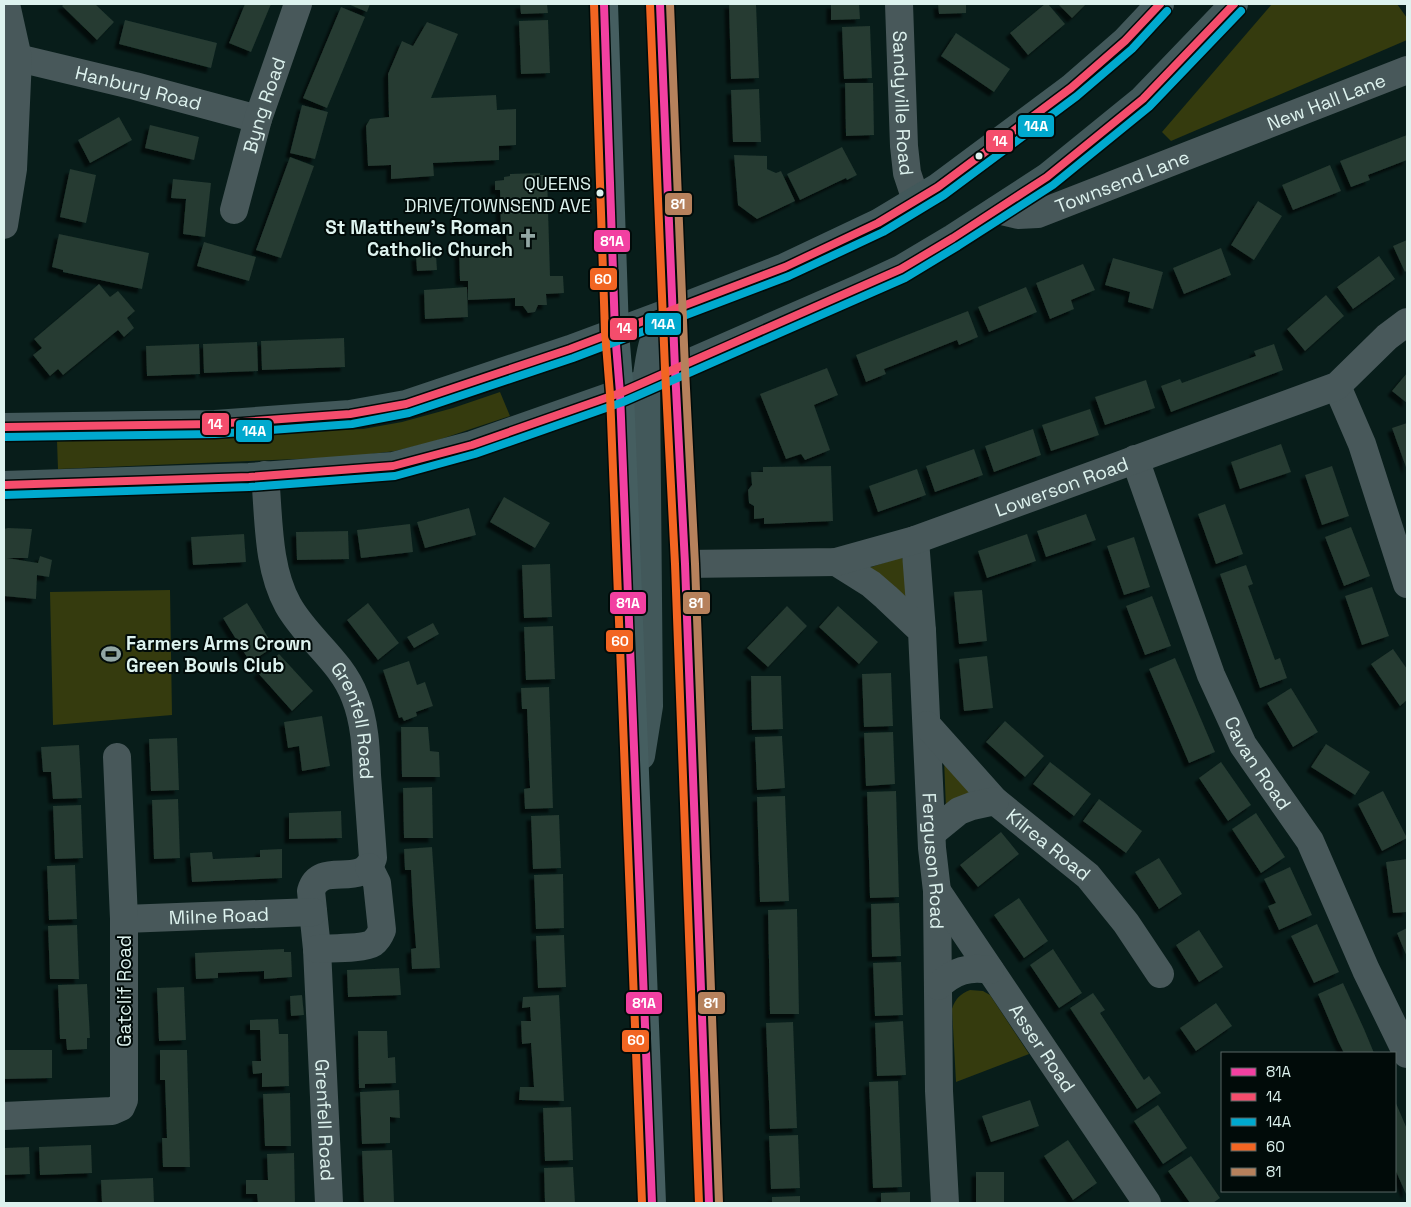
<svg xmlns="http://www.w3.org/2000/svg" width="1411" height="1207" viewBox="0 0 1411 1207" font-family="'Space Grotesk',sans-serif">
	<defs>
		<filter id="shadow"><feDropShadow dx="-4.5" dy="4.5" stdDeviation="1" flood-color="#0009"/></filter>
	</defs>
	<rect width="100%" height="100%" fill="#081d1a"/>
	<!-- green -->
	<path fill="#353b0e" d="M1272,4H1397L1407,18V40L1171,141L1162,132Z
		M500,392L510,416L432,442L395,451L347,457L58,469L57,441L363,429L402,422L453,408Z
		M902,557L911,594L908,599L865,569Z
		M170,590L172,715L53,725L50,592Z
		M944,759L972,791L946,809Z
		M970,990L983,991L990,995L1029,1054L956,1082L952,1009C955,999 960,994 970,990Z"/>
	<!-- building -->
	<path fill="#253a31" filter="url(#shadow)" d="M64,4H95L114,22L97,40L62,6Z
		M245,4H271L251,52L229,43Z
		M348,4H370L367,12Z
		M520,4H547L548,13L521,14Z
		M729,4H756L759,78L731,79Z
		M831,4H859L860,19L831,20Z
		M938,4H966V13L939,14Z
		M1045,4H1048L1065,24L1028,55L1010,33Z
		M1058,4H1086L1072,18Z
		M341,7L365,17L327,108L303,98Z
		M125,20L217,43L211,68L119,44Z
		M548,20L550,73L521,74L519,21Z
		M427,22L458,34L431,98L496,95L497,110L516,109V145L499,146V160L433,163L434,176L391,179V165L368,166L366,126L370,119L389,117L388,74L402,41L413,46Z
		M870,26L872,78L844,79L842,27Z
		M956,33L1010,69L994,92L941,56Z
		M845,83H873L874,135L846,136Z
		M759,89L761,142H733L731,90Z
		M302,105L328,112L315,159L290,153Z
		M119,117L132,140L90,163L78,140Z
		M150,125L199,137L194,160L145,148Z
		M1407,135V160L1368,175L1370,180L1351,187L1340,161Z
		M842,147L857,175L847,180L846,178L800,200L787,174Z
		M734,155L767,156V169L776,173L781,171L795,201L757,219L738,205Z
		M290,157L314,166L281,258L256,250Z
		M1330,165L1341,191L1293,210L1282,185Z
		M70,169L96,175L86,223L60,217Z
		M540,173V175H547L550,276H563L564,293L546,294L547,305H538L535,312L528,313L523,306H515V298L468,300V281H460L459,246L507,244L506,232H501L500,190H495V181L504,180V177L510,176V174Z
		M173,179L211,183L205,237L183,234L186,199L171,198Z
		M1258,201L1282,216L1254,260L1231,245Z
		M59,234L149,253L142,289L63,272V270L52,267Z
		M1407,240V270L1405,272L1393,246Z
		M204,242L256,257L249,281L197,266Z
		M1221,248L1231,275L1184,294L1173,268Z
		M436,255L437,270L417,271L416,256Z
		M1379,256L1395,279L1353,309L1337,287Z
		M1113,258L1163,272L1153,309L1128,302L1130,292L1105,285Z
		M1083,264L1095,290L1071,300L1074,309L1050,319L1036,283Z
		M99,284L110,297L118,291L135,311L127,318L134,328L124,337L118,330L63,375L58,369L50,376L33,355L42,348L34,339Z
		M467,287L468,317L425,319L424,290Z
		M1026,287L1037,312L989,332L978,307Z
		M1326,295L1344,316L1305,351L1287,329Z
		M968,311L978,337L959,345L957,340L892,366L884,369L886,374L866,382L856,355Z
		M344,338L345,367L262,370L261,341Z
		M257,342L258,371L204,373L203,344Z
		M199,344L200,374L147,376L146,346Z
		M1274,344L1283,370L1171,412L1161,386L1180,379L1182,383L1256,356L1254,351Z
		M827,368L838,395L814,405L830,450L805,460L801,454L786,459L760,394Z
		M1407,373V403L1392,391Z
		M1146,380L1155,408L1105,425L1095,397Z
		M1090,409L1099,435L1051,451L1042,425Z
		M1407,423V470L1392,428Z
		M1033,429L1041,455L994,472L985,446Z
		M1281,444L1291,472L1240,489L1231,462Z
		M974,449L983,475L935,492L926,466Z
		M831,466L833,521L764,524V518L754,519V506L749,503L748,490L752,485L751,472H763V467Z
		M1332,466L1349,516L1322,525L1305,475Z
		M917,469L926,495L878,512L869,486Z
		M504,497L550,523L535,548L490,522Z
		M1225,504L1243,554L1216,564L1198,514Z
		M469,508L476,535L425,548L417,522Z
		M1086,514L1096,540L1046,557L1037,531Z
		M410,524L413,552L361,558L357,530Z
		M1351,527L1370,576L1344,586L1325,537Z
		M8,528L32,529L28,558H7L38,563L40,556L52,560L49,577L37,575L36,599L4,596V529Z
		M348,531L349,559L297,560L296,532Z
		M244,534L246,562L193,565L191,537Z
		M1027,534L1036,561L987,578L978,551Z
		M1134,537L1150,587L1124,595L1107,546Z
		M550,564L552,617L524,618L522,565Z
		M1246,565L1253,584L1248,586L1275,660L1280,658L1287,678L1260,688L1220,574Z
		M1372,587L1389,636L1362,645L1345,596Z
		M982,590L987,641L959,644L954,592Z
		M1152,596L1171,646L1145,655L1126,606Z
		M247,603L274,647L250,662L223,618Z
		M368,603L399,643L378,660L347,620Z
		M787,606L807,626L768,667L747,648Z
		M838,606L878,642L859,664L819,627Z
		M433,623L439,634L414,648L407,637Z
		M553,626L555,679L526,680L524,627Z
		M1393,649L1407,669V700L1400,706L1371,664Z
		M279,654L313,691L292,711L258,673Z
		M987,656L993,708L964,711L959,659Z
		M1175,658L1215,752L1189,763L1149,669Z
		M409,661L417,685L425,682L433,706L416,712L417,716L404,721L402,717L399,718L383,670Z
		M891,673L893,726L864,727L862,674Z
		M751,676H781L783,729L752,730Z
		M549,687L553,808L525,809L524,789L530,788L527,709H522L521,688Z
		M1291,688L1318,732L1293,747L1267,703Z
		M322,716L330,766L302,771L299,746L288,748L284,722Z
		M1005,721L1044,756L1025,777L986,742Z
		M401,727H428L430,751L439,752L440,777H402Z
		M893,732L895,784L866,786L864,733Z
		M782,736L785,788L757,790L755,737Z
		M177,738L179,790L151,791L149,739Z
		M1326,744L1370,772L1355,795L1311,767Z
		M79,745L82,798L53,799L51,772H43L41,747Z
		M1050,762L1091,794L1074,816L1033,784Z
		M1221,762L1251,805L1228,821L1199,778Z
		M432,787L433,838H404L403,788Z
		M896,791L899,897L870,898L867,792Z
		M1383,791L1407,838L1382,851L1358,804Z
		M785,796L789,901L760,902L757,797Z
		M178,799L180,858L154,859L152,800Z
		M1099,799L1142,831L1126,853L1083,821Z
		M81,805L83,858L55,859L53,806Z
		M341,811L342,838L289,839V813Z
		M1256,813L1285,857L1261,873L1232,829Z
		M559,815L561,868L533,869L531,816Z
		M1001,832L1019,854L978,887L960,865Z
		M432,847L440,968L412,969L411,949L416,948L413,909L411,870H405L404,849Z
		M282,849V878L192,882L190,853L212,852L213,859L260,857V850Z
		M1159,858L1182,894L1159,909L1135,872Z
		M1407,859V912L1393,913L1386,862Z
		M75,865L77,919L49,920L47,866Z
		M1290,867L1312,915L1279,930L1268,906L1276,903L1264,879Z
		M563,874L564,928L536,929L534,875Z
		M1019,898L1048,941L1024,958L994,915Z
		M899,903L901,956L872,957L871,904Z
		M797,909L799,1014H770L768,910Z
		M1317,924L1339,972L1314,983L1291,936Z
		M77,925L79,979H50L48,926Z
		M1407,928V957L1397,933Z
		M1199,930L1223,967L1199,982L1176,945Z
		M564,935L566,987L538,988L536,936Z
		M284,949V952H291L292,977L264,979V971L218,973V978L196,979L195,953Z
		M1053,949L1082,993L1059,1008L1030,965Z
		M901,962L903,1015L875,1016L873,963Z
		M399,968L401,995L348,997L347,970Z
		M1343,983L1364,1029L1374,1053H1344L1338,1041L1318,994Z
		M87,984L90,1038H87V1049L67,1050L66,1039H60L58,985Z
		M184,987L186,1040L159,1041L157,988Z
		M1093,993L1105,1010L1100,1013L1144,1080L1149,1076L1161,1093L1137,1109L1070,1008Z
		M302,995L304,1015L291,1016L290,996Z
		M559,995L564,1101L519,1100L520,1087H534L531,1043L522,1044L521,1021H531L530,1007L522,1008L523,997Z
		M1216,1003L1232,1026L1196,1051L1180,1028Z
		M278,1019L279,1034H288L289,1086L262,1087V1073L253,1074L252,1061H261L260,1030H250V1020Z
		M903,1021L906,1075L877,1076L875,1023Z
		M793,1022L797,1128L770,1129L766,1023Z
		M358,1031H387L388,1058L395,1057L396,1083L365,1084V1088H359Z
		M4,1050H52V1078L4,1079Z
		M160,1050H187L190,1167H163L162,1138H167L165,1080H160Z
		M898,1081L902,1187L873,1188L869,1082Z
		M399,1090L400,1118L390,1117V1143L362,1144L360,1092Z
		M290,1093L291,1146H265L263,1094Z
		M1030,1100L1039,1126L991,1142L982,1116Z
		M1395,1101L1407,1129V1193L1406,1194L1395,1169Z
		M1158,1105L1187,1148L1163,1164L1134,1121Z
		M571,1107L573,1160L545,1161L543,1108Z
		M798,1135L800,1188L771,1189L769,1136Z
		M1068,1140L1097,1183L1073,1200L1044,1156Z
		M91,1145L92,1173L40,1175L39,1147Z
		M29,1147L30,1174L4,1175V1148Z
		M392,1150L394,1202L364,1203L362,1151Z
		M294,1153L295,1203H258L257,1194H246V1180H268L267,1154Z
		M1191,1156L1220,1198L1213,1203H1190L1168,1171Z
		M573,1167L575,1203H545L544,1168Z
		M976,1172H1004V1203H976Z
		M153,1178L154,1203H102L101,1180Z
		M910,1192V1203H881V1193Z
		M800,1196V1203H772V1197Z"/>
	<g fill="none" stroke-linecap="round" stroke-linejoin="round">
		<!-- minor -->
		<g stroke="#48585a" stroke-width="28">
			<path id="s1" d="M899,4L904,146L907,173L916,200"/>
			<path id="s2" d="M18,58L135,86L258,119"/>
			<path id="s3" d="M234,210L258,119L298,4"/>
			<path id="s4" d="M997,210L1018,215L1038,214L1407,70"/>
			<path d="M4,225L13,169L18,58L6,4"/>
			<path d="M1337,386L1362,444L1407,584"/>
			<path id="s5" d="M1135,459L1211,675L1243,745L1310,841L1366,970L1407,1054"/>
			<path id="s6" d="M265,475C269,518 267,567 288,605C307,639 341,660 355,697C365,722 366,749 367,775C369,803 371,831 373,858C362,890 320,859 311,891L317,949L329,1203"/>
			<path d="M915,540L922,631"/>
			<path id="s7" d="M836,562L871,584L886,597L922,631L932,848L937,891L939,1091L945,1203"/>
			<path id="s8" d="M685,564L836,562L915,540L1337,386L1387,337L1407,322"/>
			<path id="s9" d="M927,725L995,801L1088,876L1126,923L1160,974"/>
			<path d="M932,833L959,811L972,806L995,801"/>
			<path id="s10" d="M937,891L1147,1203"/>
			<path id="s11" d="M124,919L313,912"/>
			<path d="M317,949C329,948 364,949 373,943C377,940 380,935 382,930L377,883L369,867"/>
			<path d="M938,986C954,971 969,966 990,970"/>
			<path d="M4,1116L112,1111L121,1107L124,1100V919L117,757"/>
		</g>
		<!-- major -->
		<path stroke="#42585a" stroke-width="28" d="M4,427L215,424L350,414L406,404L570,349L672,311L785,267L878,223L938,187L1071,88L1125,41L1160,4
			M4,485L249,477L393,466L472,445L620,393L860,288L901,269L953,238L1047,177L1143,99L1234,4
			M641,756L649,706L646,382C651,351 650,336 672,311"/>
		<!-- highway -->
		<path stroke="#455e60" stroke-width="28" d="M604,4L615,332L620,393L652,1203
			M660,4L675,369L685,564L709,1203"/>
		<defs>
			<path id="bus-1" d="M604,4L615,332L620,393L652,1203
				M660,4L675,369L685,564L709,1203"/>
			<path id="bus-2" d="M4,427L215,424L350,414L406,404L570,349L785,267L878,223L938,187L1071,88L1125,41L1160,4
				M4,485L249,477L393,466L472,445L620,393L901,269L953,238L1047,177L1143,99L1234,4"/>
			<path id="bus-3" d="M4,437L215,434L352,424L409,413L573,358L789,276L883,232L944,195L1077,96L1132,49L1167,11
				M4,495L249,487L395,476L475,454L623,402L905,278L958,246L1053,185L1149,107L1241,11"/>
			<path id="bus-4" d="M594,4L605,332L610,394L642,1203
				M650,4L665,369L675,564L699,1203"/>
			<path id="bus-5" d="M670,4L685,369L695,564L719,1203"/>
		</defs>
		<!-- bus-1 casing -->
		<use href="#bus-1" stroke="#010b09" stroke-width="11"/>
		<!-- bus-2 casing -->
		<use href="#bus-2" stroke="#010b09" stroke-width="11"/>
		<!-- bus-3 casing -->
		<use href="#bus-3" stroke="#010b09" stroke-width="11"/>
		<!-- bus-4 casing -->
		<use href="#bus-4" stroke="#010b09" stroke-width="11"/>
		<!-- bus-5 casing -->
		<use href="#bus-5" stroke="#010b09" stroke-width="11"/>
		<!-- bus-1 -->
		<use href="#bus-1" stroke="#f240a1" stroke-width="8"/>
		<!-- bus-2 -->
		<use href="#bus-2" stroke="#f44d6c" stroke-width="8"/>
		<!-- bus-3 -->
		<use href="#bus-3" stroke="#00a9ce" stroke-width="8"/>
		<!-- bus-4 -->
		<use href="#bus-4" stroke="#f26522" stroke-width="8"/>
		<!-- bus-5 -->
		<use href="#bus-5" stroke="#b6815c" stroke-width="8"/>
	</g>
	<!-- icons -->
	<defs>
		<symbol id="church-bare" viewBox="-9 -9 18 18"><path d="M-1.2-6h2.4v3.5h3.3v2.4h-3.3V6h-2.4V-.1h-3.3v-2.4h3.3Z" fill="#92a7a4" stroke="#010b09" stroke-width="2.5" paint-order="stroke"/></symbol>
		<symbol id="stadium-bare" viewBox="-9 -9 18 18"><path d="M0-5a6.5 5 0 1 0 0 10a6.5 5 0 1 0 0-10ZM-3.5-1.8h7v3.6h-7Z" fill="#92a7a4" stroke="#010b09" stroke-width="2.5" paint-order="stroke"/></symbol>
	</defs>
	<g fill-rule="evenodd">
		<use href="#church-bare" x="514" y="224" width="28" height="28"/>
		<use href="#stadium-bare" x="97" y="640" width="28" height="28"/>
	</g>
	<!-- markers -->
	<g fill="#ddf2ee" stroke="#010b09" stroke-width="2">
		<circle cx="979" cy="156" r="4.5"/>
		<circle cx="600" cy="193" r="4.5"/>
	</g>
	<g text-anchor="middle" dominant-baseline="central" stroke-width="4" stroke-linejoin="round" paint-order="stroke">
		<!-- bus labels -->
		<g font-size="18" fill="#ddf2ee" stroke="#010b09" text-anchor="end">
			<text x="591" y="183">QUEENS<tspan x="591" dy="22">DRIVE/TOWNSEND AVE</tspan></text>
		</g>
		<!-- street labels -->
		<g font-size="19" fill="#ddf2ee" stroke="#010b09">
			<text stroke="none"><textPath href="#s2" startOffset="124">Hanbury Road</textPath></text>
			<text stroke="none"><textPath href="#s1" startOffset="99">Sandyville Road</textPath></text>
			<text stroke="none"><textPath href="#s4" startOffset="351">New Hall Lane</textPath></text>
			<text stroke="none"><textPath href="#s3" startOffset="109">Byng Road</textPath></text>
			<text stroke="none"><textPath href="#s4" startOffset="132">Townsend Lane</textPath></text>
			<text stroke="none"><textPath href="#s8" startOffset="389">Lowerson Road</textPath></text>
			<text stroke="none"><textPath href="#s6" startOffset="270">Grenfell Road</textPath></text>
			<text stroke="none"><textPath href="#s5" startOffset="329">Cavan Road</textPath></text>
			<text stroke="none"><textPath href="#s9" startOffset="171">Kilrea Road</textPath></text>
			<text stroke="none"><textPath href="#s7" startOffset="341">Ferguson Road</textPath></text>
			<text stroke="none"><textPath href="#s11" startOffset="95">Milne Road</textPath></text>
			<text transform="translate(124 991) rotate(-90)">Gatclif Road</text>
			<text stroke="none"><textPath href="#s10" startOffset="189">Asser Road</textPath></text>
			<text stroke="none"><textPath href="#s6" startOffset="716">Grenfell Road</textPath></text>
		</g>
		<!-- poi labels -->
		<g font-size="19" font-weight="bold" fill="#ddf2ee" stroke="#010b09" text-anchor="end">
			<text x="513" y="227">St Matthew's Roman<tspan x="513" dy="22">Catholic Church</tspan></text>
			<text x="126" y="643" text-anchor="start">Farmers Arms Crown<tspan x="126" dy="22">Green Bowls Club</tspan></text>
		</g>
	</g>
	<g stroke="#010b09" stroke-width="2">
		<rect x="1017" y="114" width="38" height="24" rx="5" fill="#00a9ce"/>
		<rect x="985" y="129" width="29" height="24" rx="5" fill="#f44d6c"/>
		<rect x="664" y="192" width="29" height="24" rx="5" fill="#b6815c"/>
		<rect x="593" y="229" width="38" height="24" rx="5" fill="#f240a1"/>
		<rect x="589" y="267" width="29" height="24" rx="5" fill="#f26522"/>
		<rect x="644" y="312" width="38" height="24" rx="5" fill="#00a9ce"/>
		<rect x="609" y="317" width="29" height="24" rx="5" fill="#f44d6c"/>
		<rect x="201" y="412" width="29" height="24" rx="5" fill="#f44d6c"/>
		<rect x="235" y="419" width="38" height="24" rx="5" fill="#00a9ce"/>
		<rect x="682" y="591" width="29" height="24" rx="5" fill="#b6815c"/>
		<rect x="609" y="591" width="38" height="24" rx="5" fill="#f240a1"/>
		<rect x="605" y="629" width="29" height="24" rx="5" fill="#f26522"/>
		<rect x="697" y="991" width="29" height="24" rx="5" fill="#b6815c"/>
		<rect x="625" y="991" width="38" height="24" rx="5" fill="#f240a1"/>
		<rect x="621" y="1029" width="29" height="24" rx="5" fill="#f26522"/>
	</g>
	<g font-size="14" text-anchor="middle" font-weight="bold" fill="#fff">
		<text x="1036" y="131">14A</text>
		<text x="1000" y="146">14</text>
		<text x="678" y="209">81</text>
		<text x="612" y="246">81A</text>
		<text x="603" y="284">60</text>
		<text x="663" y="329">14A</text>
		<text x="624" y="333">14</text>
		<text x="215" y="429">14</text>
		<text x="254" y="436">14A</text>
		<text x="696" y="608">81</text>
		<text x="628" y="608">81A</text>
		<text x="620" y="646">60</text>
		<text x="711" y="1008">81</text>
		<text x="644" y="1008">81A</text>
		<text x="636" y="1045">60</text>
	</g>
	<!-- border -->
	<rect width="1411" height="1207" fill="none" stroke="#ddf2ee" stroke-width="10"/>
	<!-- legend -->
	<rect x="1221" y="1052" width="175" height="140" fill="#010b09" stroke="#596765"/>
	<rect x="1231" y="1068" width="25" height="8" fill="#f240a1" stroke="#596765"/>
	<text x="1266" y="1077" font-size="15" fill="#ddf2ee">81A</text>
	<rect x="1231" y="1093" width="25" height="8" fill="#f44d6c" stroke="#596765"/>
	<text x="1266" y="1102" font-size="15" fill="#ddf2ee">14</text>
	<rect x="1231" y="1118" width="25" height="8" fill="#00a9ce" stroke="#596765"/>
	<text x="1266" y="1127" font-size="15" fill="#ddf2ee">14A</text>
	<rect x="1231" y="1143" width="25" height="8" fill="#f26522" stroke="#596765"/>
	<text x="1266" y="1152" font-size="15" fill="#ddf2ee">60</text>
	<rect x="1231" y="1168" width="25" height="8" fill="#b6815c" stroke="#596765"/>
	<text x="1266" y="1177" font-size="15" fill="#ddf2ee">81</text>
</svg>
